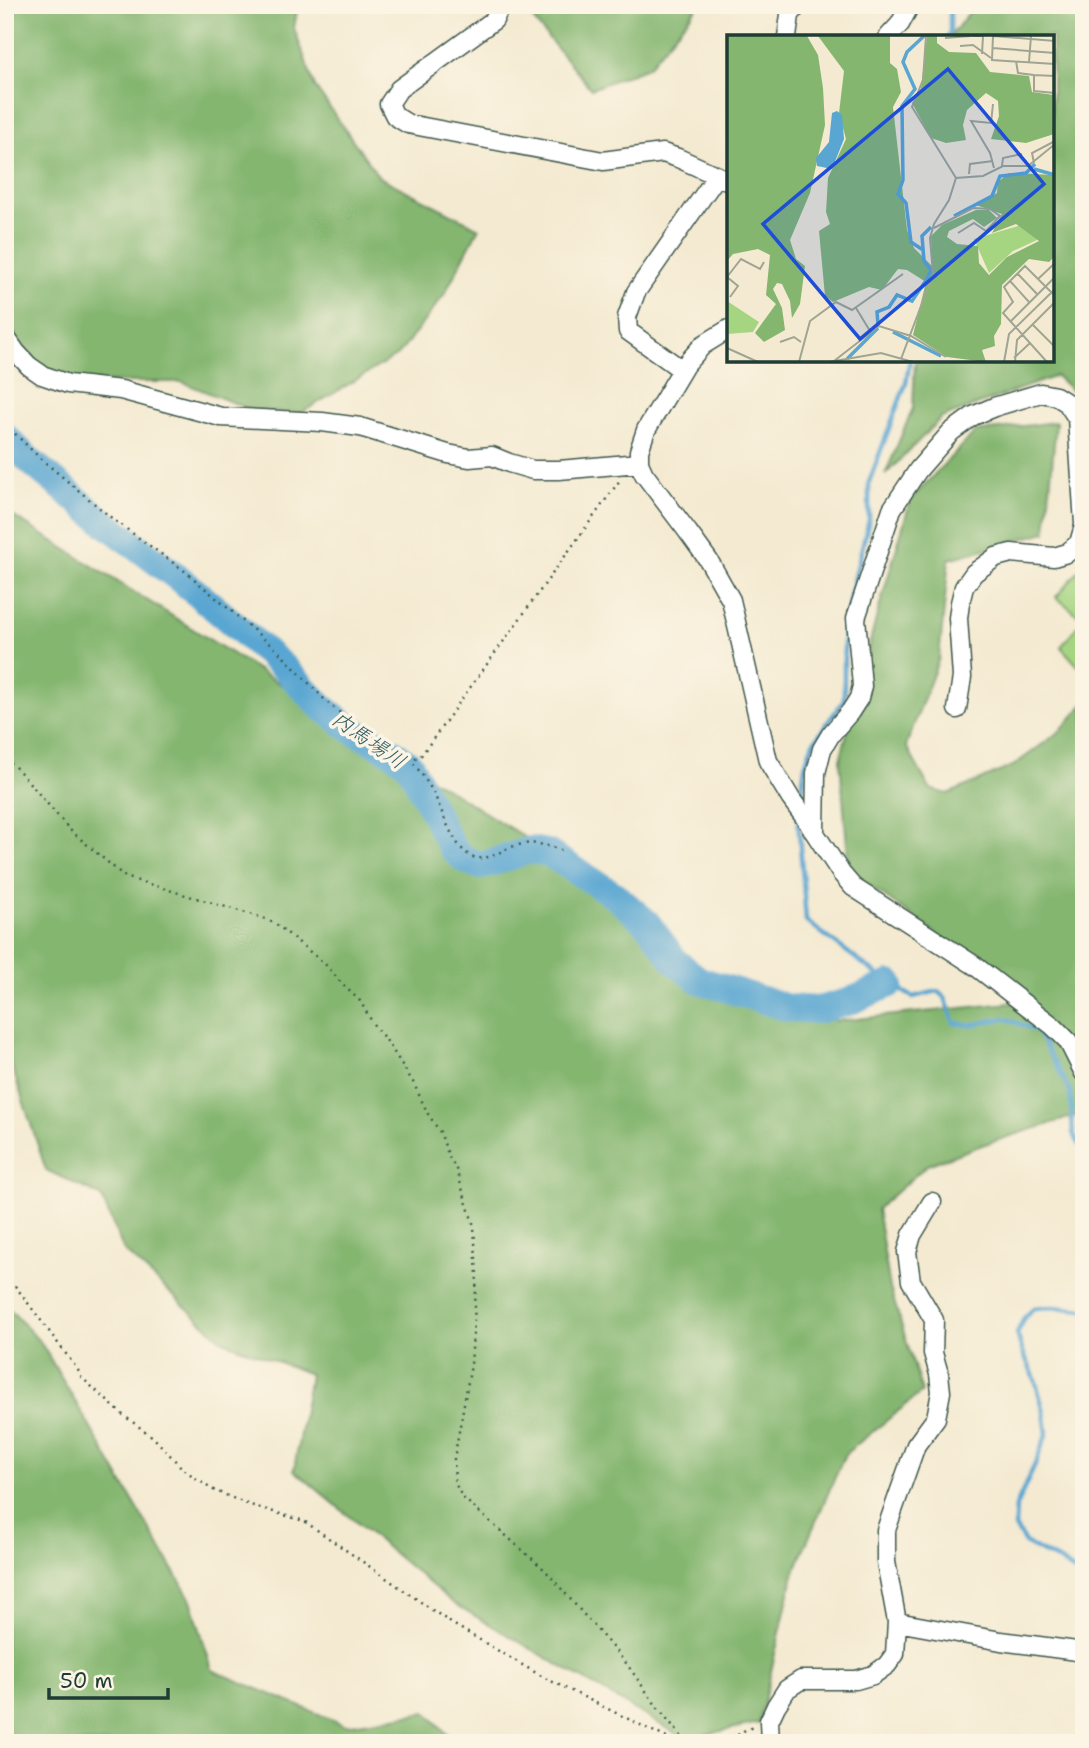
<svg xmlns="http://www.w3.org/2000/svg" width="1089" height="1748" viewBox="0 0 1089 1748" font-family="'Shantell Sans','Klee One',sans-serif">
	<rect width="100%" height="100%" fill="#fcf5e5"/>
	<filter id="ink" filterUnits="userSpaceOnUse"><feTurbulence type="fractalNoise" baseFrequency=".0143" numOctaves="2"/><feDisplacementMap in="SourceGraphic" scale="14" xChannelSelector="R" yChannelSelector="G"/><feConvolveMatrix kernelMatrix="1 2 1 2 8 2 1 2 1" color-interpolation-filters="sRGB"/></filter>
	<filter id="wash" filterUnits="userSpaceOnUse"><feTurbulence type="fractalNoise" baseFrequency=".00686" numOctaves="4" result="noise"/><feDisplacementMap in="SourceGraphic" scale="28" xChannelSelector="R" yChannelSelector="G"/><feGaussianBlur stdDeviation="1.57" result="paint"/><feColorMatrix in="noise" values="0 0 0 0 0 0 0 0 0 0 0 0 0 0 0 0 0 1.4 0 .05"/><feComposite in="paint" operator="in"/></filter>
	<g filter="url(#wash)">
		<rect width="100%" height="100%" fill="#f4ead1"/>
		<!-- green -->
		<path fill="#a6d582" stroke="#62895b" stroke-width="2" d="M1084,565V664L1079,667L1061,647L1083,619L1056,597Z"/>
		<!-- forest -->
		<path fill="#84b670" stroke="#527a52" stroke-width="2" d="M5,5H298L294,28L315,87L379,177L479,228L444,295L399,354L301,413L251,410L182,382H72L21,354L5,322Z
			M521,5H699L648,67L591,89Z
			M975,5H1084V402L1056,376L941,418L885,475L913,408L915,361L1052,360V37H950Z
			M1056,422L1046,532L949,559L939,658L906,746L930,789L948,794L1013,766L1059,732L1084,704V1116L1081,1114L982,1145L927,1165L877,1209L890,1288L922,1392L845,1454L794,1572L759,1723L685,1739L453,1603L294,1470L310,1374L223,1341L124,1251L101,1196L46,1170L9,1058L5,1052V511L594,881L662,950L704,976L837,1021L1029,1001L849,871L840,760L877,615L911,499L975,432Z
			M5,1304L41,1343L191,1600L212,1670L345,1725L426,1712L456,1743H5Z"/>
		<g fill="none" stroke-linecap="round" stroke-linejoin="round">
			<!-- stream -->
			<path stroke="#58a6d1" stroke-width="4.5" d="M948,37L950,31V5
				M800,803L805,766L813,743L844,700V633L849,601L869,520V482L906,383L910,360
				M798,818L806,921L890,984L913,997L938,991L945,997L954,1023L970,1025L1005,1018L1037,1031L1070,1091L1073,1133L1084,1153
				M1084,1310L1055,1307L1034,1308L1024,1318L1017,1333L1022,1350L1035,1379L1044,1412L1047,1433L1036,1462L1016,1506L1015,1527L1025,1543L1061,1562L1084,1577"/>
			<!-- river -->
			<path stroke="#58a6d1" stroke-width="28" d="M5,437L31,462L104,522L181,580L235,625L283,667L321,706L352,730L391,751L409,764L452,848L464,859L481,866L530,850L548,853L613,894L647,923L676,962L699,980L788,1008L818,1010L848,1002L890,984"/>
		</g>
	</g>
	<g filter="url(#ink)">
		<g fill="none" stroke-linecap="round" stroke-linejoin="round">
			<defs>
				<path id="minor" d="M496,5L499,9L494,20L399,89L389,104L395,116L408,124L603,161L663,153L678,158L729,181
					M787,37L790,15L798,5
					M888,37L900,24L910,5
					M729,329L703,345L685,365L646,430L639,451V463L644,474L688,532L709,561L731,600L768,761L791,799L805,818L841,873L853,887L974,965L1053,1026L1068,1041L1084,1073
					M5,336L16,352L29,366L42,375L68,384L121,390L221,417L322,422L360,427L448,454L469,458L492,456L509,463L533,470H559L639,463
					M682,370L628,331L627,317L636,292L717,176
					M957,709L962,677L958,618L960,603L964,587L974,573L996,557L1011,553L1054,557L1067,553L1079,543L1084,526
					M815,833L816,773L822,749L831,734L850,712L859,698L862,686L856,618L892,509L918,470L951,432L973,416L994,407L1041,393L1056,396L1067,403L1077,418L1084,524
					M897,1622L1001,1641L1084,1652
					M770,1743L769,1721L776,1706L787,1689L801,1680H856L873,1675L887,1665L895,1654L897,1622L886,1562V1530L916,1445L936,1418L941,1392L939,1374L933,1353L934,1320L911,1281L907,1252L912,1235L932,1202"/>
			</defs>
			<!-- minor casing -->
			<use href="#minor" stroke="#3f574c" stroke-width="21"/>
			<!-- path -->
			<path stroke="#3f574c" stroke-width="2.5" stroke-dasharray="2 5" stroke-linecap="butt" d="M5,424L41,459L114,520L186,572L279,652L328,703L355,725L391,744L410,759L420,757L620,480
				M5,757L21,773L70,830L125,877L263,918L276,924L325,964L343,985L360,1001L375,1027L386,1040L413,1082L428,1114L440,1132L450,1160L455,1166L474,1226L477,1275L471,1365L454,1459L455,1483L462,1497L545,1570L626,1663L658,1708L687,1743
				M409,758C419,770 427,781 434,794C442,811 451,839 464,851C484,870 501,846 524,844C537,842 548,846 561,850
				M5,1276L16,1287L78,1370L80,1376L123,1415L153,1437L183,1469L211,1489L247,1504L304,1521L451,1623L543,1677L677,1743
				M726,1743L745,1730L753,1727"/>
			<!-- minor -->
			<use href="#minor" stroke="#fff" stroke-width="18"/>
		</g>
	</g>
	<g text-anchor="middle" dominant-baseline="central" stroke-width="7" stroke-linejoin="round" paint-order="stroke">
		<!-- water labels -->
		<g font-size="21" font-style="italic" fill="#305c63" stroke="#fcf5e5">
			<text transform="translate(369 740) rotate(35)">内馬場川</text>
		</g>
	</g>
	<!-- overview -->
	<g transform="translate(727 35)">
		<rect width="327" height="327" fill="#f4ead1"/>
		<path d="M301,188L310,205L286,216L262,238L247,204ZM0,266L32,287L26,297L0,299Z" fill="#a6d582"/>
		<path d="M0,1H80L91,20L96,53L98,90L83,158L63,205L69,224L78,231L73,269L65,283L63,266L55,249L50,248L46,254L55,273L58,295L37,307L28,298L49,269L39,260L43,220L31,214L6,219L0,226ZM91,1H163V28L170,34L174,57L166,72L180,195L187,213L205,231L204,201L215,190L249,175H262L270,183L257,192L246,184L222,196L220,202L230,209L251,211L252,228L262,240L280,222L312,206L289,189L265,198L275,179L249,170L270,158L271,147L282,138L327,140V222L322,227L302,224L275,250L274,289L267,301L268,311L255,315L259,327L220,322L186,300L199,247L180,235L171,234L155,255L142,252L106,267L98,261L92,196L103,189L99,177L101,143L119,104L112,78L117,36ZM200,1H210V8L222,17L249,18L263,37L302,41L305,57L327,60V99L299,108L264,104L272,81L271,66L259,58L240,75L236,90L239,105L219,108L204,103L185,68L194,53Z" fill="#84b670"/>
		<path d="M110,76L115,80L117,104L105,134L90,131L89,123L102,107L105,78Z" fill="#58a6d1"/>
		<path fill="none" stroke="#58a6d1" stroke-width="3.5" d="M307,134L328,140M227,181L265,161L273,141L299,138L308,129M196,215L184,207L179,168L171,159L176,145L175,71L188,54L176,27L180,17L197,1M151,290L150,277L162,272L170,260L185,266L200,244L204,235L197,226L195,201L204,192M166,297L214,321M120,324L151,293"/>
		<path fill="none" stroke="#9fa592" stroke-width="2" d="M199,1L196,45L185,72L229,143M245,1H256L255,19M266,1L265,25L328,29M266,1L328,6M218,3L244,1M233,11L246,10L264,23M265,13L328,18M289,26L291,38L307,40M302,27L304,1M328,41L307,40V56L328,58M266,69L264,88L244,86L263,118L267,133M307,128L305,118L328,106M275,131L276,123L295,119M242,139L243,129L266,126M207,193L246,173L263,174L273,181L259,196L247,188L231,198M290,238L310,259M0,242L14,224L33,234L37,227M0,242L11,251L3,262M311,244L328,228M283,246L302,267M129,273L143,296M284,286L328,242M305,289L328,312M53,307L67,302L74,307M0,313L31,327M287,323L303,308M174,324L206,239L203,203L207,189L222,165L229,143L256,141L276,131H301L328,109M107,326L152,291L184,301L219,322M72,327L83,286L109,267L125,275L176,239M102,327L154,318L186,327M277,327L282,299L328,254M288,327L290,305L328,267M320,327L276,278L286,267L277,252L298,231L328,261"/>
		<path fill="#1d4ed8" fill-opacity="0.15" stroke="#1d4ed8" stroke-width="3.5" d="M221,34L317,149L133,304L36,189Z"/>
		<rect width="327" height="327" fill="none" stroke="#1f3d34" stroke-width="3.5"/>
	</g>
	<!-- margin -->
	<rect width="1089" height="1748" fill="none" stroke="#fcf5e5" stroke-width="28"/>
	<!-- scale -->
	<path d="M49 1688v10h119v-10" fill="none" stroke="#1f3d34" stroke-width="3.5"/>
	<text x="60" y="1688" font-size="21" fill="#1f3d34" stroke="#fcf5e5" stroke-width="5" paint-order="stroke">50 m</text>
</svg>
